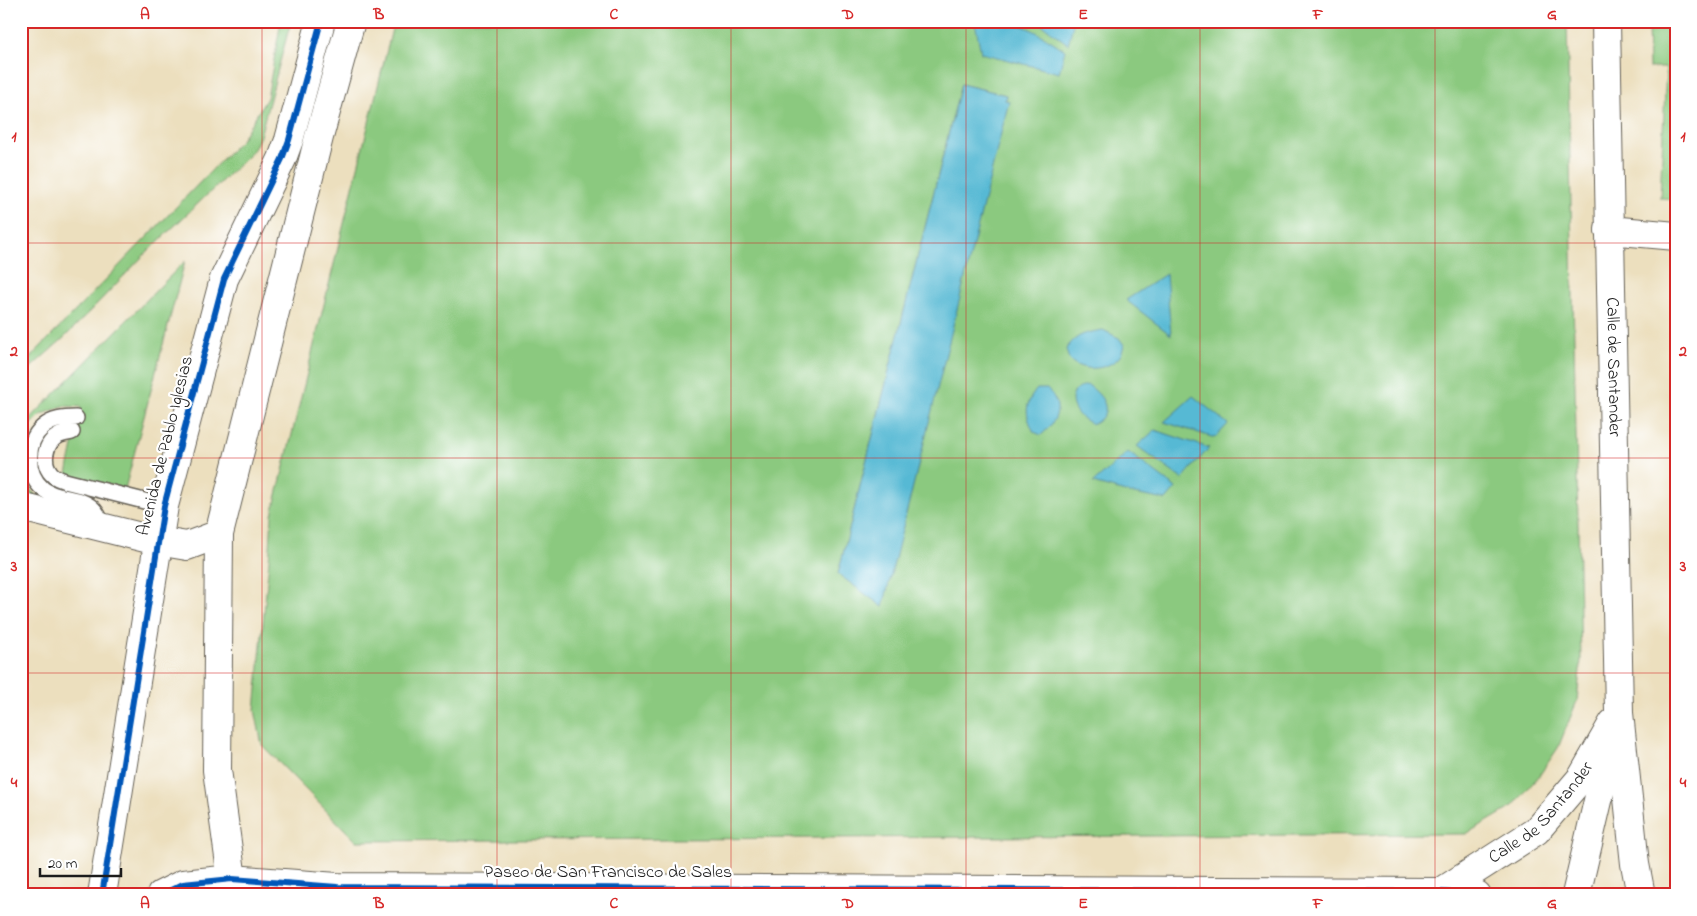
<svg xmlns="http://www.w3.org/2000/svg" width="1697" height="916" viewBox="0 0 1697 916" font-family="'Indie Flower',sans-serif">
	<rect width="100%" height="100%" fill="#fff"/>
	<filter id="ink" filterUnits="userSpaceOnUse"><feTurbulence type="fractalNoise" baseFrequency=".02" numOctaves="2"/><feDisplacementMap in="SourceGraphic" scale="10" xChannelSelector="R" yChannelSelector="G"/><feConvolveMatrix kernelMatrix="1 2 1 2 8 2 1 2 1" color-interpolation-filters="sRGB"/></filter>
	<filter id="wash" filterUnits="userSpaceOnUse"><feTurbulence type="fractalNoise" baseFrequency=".0096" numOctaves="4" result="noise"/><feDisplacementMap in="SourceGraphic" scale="20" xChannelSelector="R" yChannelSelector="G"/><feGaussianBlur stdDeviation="1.12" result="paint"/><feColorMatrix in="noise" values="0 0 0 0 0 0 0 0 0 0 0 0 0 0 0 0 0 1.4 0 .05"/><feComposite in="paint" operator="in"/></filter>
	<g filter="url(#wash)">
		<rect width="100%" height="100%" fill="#ecdfbe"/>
		<!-- green -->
		<path fill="#8bc97f" stroke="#54724e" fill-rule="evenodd" d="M281,21H291L260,136L254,149L246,158L146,253L65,337L28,370L21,374V367L241,140L267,98Z
			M394,21H1567L1581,660L1577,701L1558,748L1539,776L1512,807L1466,834L356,841L262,745L255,710L270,549L272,515ZM961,84L1006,95L883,606L838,574Z
			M1648,21H1676V199L1660,198L1666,68H1649Z
			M185,261L125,489L67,474L81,407L63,406L41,415L25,431L21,443V428Z
			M21,470L23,482L41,501L21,497Z"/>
		<!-- water -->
		<path fill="#56b9d4" stroke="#396a78" d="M1037,21H1074L1068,44Z
			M975,22C1019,19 1030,27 1065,50L1059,73L981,53Z
			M961,84L1006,95L1005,100L1009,101L883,607L838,574Z
			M1166,274L1171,335L1126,300Z
			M1103,330L1119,338L1124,345C1123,349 1122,353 1120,356C1110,370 1082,373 1070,360C1068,358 1067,353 1066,349C1077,334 1085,333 1103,330Z
			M1088,385C1103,396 1115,411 1094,424C1072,419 1061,389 1088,385Z
			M1037,389H1047C1064,405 1058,421 1041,435L1034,432C1025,414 1024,405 1037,389Z
			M1193,396L1228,424L1215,438L1164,422Z
			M1155,430L1209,448L1182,479L1137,446Z
			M1128,452L1176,488L1166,500L1129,493L1093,483Z"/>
	</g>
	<g filter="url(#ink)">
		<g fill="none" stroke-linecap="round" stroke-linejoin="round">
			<defs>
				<path id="service" d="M76,418C64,418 52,419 43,427C25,442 25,474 43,489C58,501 82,495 95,511C99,515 101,522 104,528
					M72,432C68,433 63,434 60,435C44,442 40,465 54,476C57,478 62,480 65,481L164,506"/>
				<g id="minor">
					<path d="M1609,230L1676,236"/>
					<path d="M21,507L157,541L187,546L219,534"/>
					<path id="s1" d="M1441,892L1536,831L1582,777L1613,723"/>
					<path d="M161,895L183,884L232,879L337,887L1441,892L1477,895"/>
				</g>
				<g id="tertiary">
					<path id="s2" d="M1606,21L1619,713L1635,864L1641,895"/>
					<path d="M102,895L164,506L224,279L282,159L289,140L321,21"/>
					<path d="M232,895V879L217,770L219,534L319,137L351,21"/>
					<path d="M1576,895L1614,732"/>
				</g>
			</defs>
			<!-- service casing -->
			<use href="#service" stroke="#656055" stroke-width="18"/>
			<!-- minor casing -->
			<use href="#minor" stroke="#656055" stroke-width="30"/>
			<!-- tertiary casing -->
			<use href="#tertiary" stroke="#656055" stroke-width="30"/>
			<!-- service -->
			<use href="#service" stroke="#fff" stroke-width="15"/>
			<!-- minor -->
			<use href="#minor" stroke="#fff" stroke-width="28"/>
			<!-- tertiary -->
			<use href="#tertiary" stroke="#fff" stroke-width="28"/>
			<defs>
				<path id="cycleway" d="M102,895L164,506L224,279L282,159L289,140L321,21
					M161,895L183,884L232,879L337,887L1441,892L1477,895"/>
			</defs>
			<!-- cycleway casing -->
			<use href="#cycleway" stroke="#fff" stroke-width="9"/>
			<!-- cycleway -->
			<use href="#cycleway" stroke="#0057b8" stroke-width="6"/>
		</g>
	</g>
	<!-- grid -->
	<path fill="none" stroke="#d62828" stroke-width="1" stroke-opacity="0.55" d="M262,21V895M497,21V895M731,21V895M966,21V895M1200,21V895M1435,21V895M21,243H1676M21,458H1676M21,673H1676"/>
	<g text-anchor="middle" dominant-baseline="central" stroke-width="4.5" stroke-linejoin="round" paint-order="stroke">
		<!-- street labels -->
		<g font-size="18" fill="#1c1c1c" stroke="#fff">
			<text stroke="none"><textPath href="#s2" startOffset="346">Calle de Santander</textPath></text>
			<text transform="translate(166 446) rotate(-76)">Avenida de Pablo Iglesias</text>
			<text stroke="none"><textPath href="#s1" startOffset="129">Calle de Santander</textPath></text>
			<text x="608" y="873">Paseo de San Francisco de Sales</text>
		</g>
	</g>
	<!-- margin -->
	<rect width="1697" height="916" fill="none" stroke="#fff" stroke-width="55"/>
	<!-- scale -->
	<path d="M40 868v8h81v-8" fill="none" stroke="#1c1c1c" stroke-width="2.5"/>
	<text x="48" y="868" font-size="15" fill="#1c1c1c" stroke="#ffffff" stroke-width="4" paint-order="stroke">20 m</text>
	<rect x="28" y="28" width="1642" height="860" fill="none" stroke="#d62828" stroke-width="2"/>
	<g font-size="16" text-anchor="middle" font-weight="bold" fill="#d62828">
		<text x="145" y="19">A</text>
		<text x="379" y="19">B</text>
		<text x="614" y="19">C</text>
		<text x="848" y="19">D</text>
		<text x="1083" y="19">E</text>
		<text x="1318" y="19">F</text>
		<text x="1552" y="19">G</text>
		<text x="14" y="141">1</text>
		<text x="1683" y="141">1</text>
		<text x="14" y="356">2</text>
		<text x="1683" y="356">2</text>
		<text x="14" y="571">3</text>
		<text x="1683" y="571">3</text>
		<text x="14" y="787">4</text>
		<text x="1683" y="787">4</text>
		<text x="145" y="908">A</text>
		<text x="379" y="908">B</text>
		<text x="614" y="908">C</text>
		<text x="848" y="908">D</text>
		<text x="1083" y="908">E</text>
		<text x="1318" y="908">F</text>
		<text x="1552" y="908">G</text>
	</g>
</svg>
